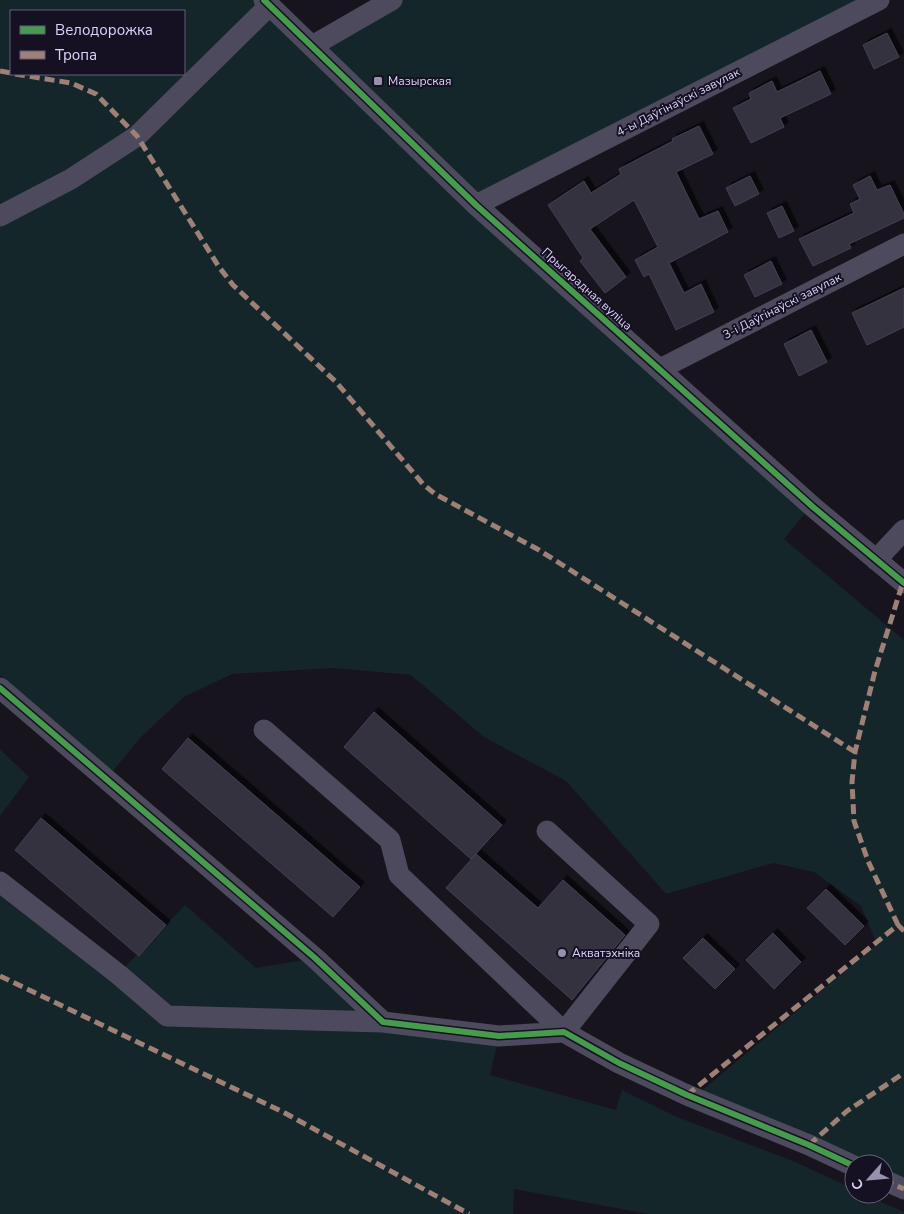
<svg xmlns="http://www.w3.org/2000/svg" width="904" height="1214" viewBox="0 0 904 1214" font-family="'Nunito Sans',sans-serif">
	<defs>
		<filter id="shadow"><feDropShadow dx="4.5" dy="-4.5" stdDeviation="0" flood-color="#0009"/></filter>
	</defs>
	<rect width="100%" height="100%" fill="#17141e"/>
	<!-- green -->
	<path fill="#142629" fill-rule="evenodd" d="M0,0H259L810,507L784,539L904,640V1179L884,1170V1164H870L700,1092L877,944L861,906L814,872L773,863L666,894L566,781L484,737L411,675L334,668L232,674L184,697L140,738L108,777L0,675ZM11,11H184V74H11Z
		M392,0H879L476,205L312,46Z
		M0,749L29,777L0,816Z
		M0,882L118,974L185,905L256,968L315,958L383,1022L499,1036L490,1075L616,1110L622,1090L677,1117L793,1161L854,1189V1194H864L904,1212V1214H648L514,1189L513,1214H0Z"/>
	<!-- building -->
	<path fill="#363240" stroke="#443f51" filter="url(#shadow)" d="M887,33L899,57L874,69L863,45Z
		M820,71L831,94L780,118L784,127L751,143L733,108L751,99L749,93L772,81L777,92Z
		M699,126L713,154L676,172L699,219L718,211L728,232L669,263L684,293L701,284L714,312L676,330L649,274L644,277L635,260L658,247L634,200L590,229L626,277L605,293L580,261L583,258L548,205L584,181L591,193L621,174L619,169L673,141L672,139Z
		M750,176L759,194L735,206L726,188Z
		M870,176L877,190L890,185L904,214V218L849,244L851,248L813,266L799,239L854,213L850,204L860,199L853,185Z
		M782,206L794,231L779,238L767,213Z
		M771,261L782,284L755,297L744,275Z
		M904,288V327L867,345L852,313Z
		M811,330L827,362L799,376L784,344Z
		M374,712L502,825L471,859L344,747Z
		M188,738L360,887L333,917L162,769Z
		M41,818L166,925L139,956L15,850Z
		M476,854L538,908L563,880L625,935L572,1000L446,888Z
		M826,889L864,926L845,945L807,908Z
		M773,933L801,962L774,989L746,960Z
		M703,938L735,969L715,989L683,958Z"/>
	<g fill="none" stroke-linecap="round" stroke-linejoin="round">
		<!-- minor -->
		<path stroke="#4d4a5e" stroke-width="21" d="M264,0L476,205L813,507L904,583
			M312,46L392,0
			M476,205L879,0
			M0,216L71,179L137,136L270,5
			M660,369L904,244
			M876,560L904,530
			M0,688L315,958L383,1022
			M264,730L390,840L399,875L564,1032L649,924L547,831
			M0,882L118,974L167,1016L383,1022L499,1036L564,1032L619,1063L687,1095L809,1145L854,1166
			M884,1180L904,1189"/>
		<!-- quiet -->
		<path stroke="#9e8076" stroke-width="5" stroke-dasharray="10 5" stroke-linecap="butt" d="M0,71L11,73
			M15,74L71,83L96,94L137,136L219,267L233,285L336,382L423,484L435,494L539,550L855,752
			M898,925L868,861L854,821L852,782L855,752L875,671L903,582
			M0,976L283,1112L469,1214
			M687,1095L898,925L904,931
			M809,1145L847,1111L904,1073
			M884,1180L904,1189"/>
		<defs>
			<path id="cycleway" d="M264,0L476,205L813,507L904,583
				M0,688L315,958L383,1022L499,1036L564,1032L619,1063L687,1095L809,1145L854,1166"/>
		</defs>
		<!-- cycleway casing -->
		<use href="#cycleway" stroke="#151022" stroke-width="9"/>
		<!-- cycleway -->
		<use href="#cycleway" stroke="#469c4c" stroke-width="6"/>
	</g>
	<!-- markers -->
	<g fill="#9891ae" stroke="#151022" stroke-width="2">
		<rect x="373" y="76" width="10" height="10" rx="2.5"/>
		<circle cx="562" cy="953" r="5"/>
	</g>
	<g text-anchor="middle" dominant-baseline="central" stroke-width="4" stroke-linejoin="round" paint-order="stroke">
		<!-- poi labels -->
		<g font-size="12" fill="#ddd4fb" stroke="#151022" text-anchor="start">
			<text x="388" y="81">Мазырская</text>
			<text x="572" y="953">Акватэхніка</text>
		</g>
		<!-- street labels -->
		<g font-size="12" fill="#ddd4fb" stroke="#151022">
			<text transform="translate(678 102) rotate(-27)">4-ы Даўгінаўскі завулак</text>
			<text transform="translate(587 289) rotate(42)">Прыгарадная вуліца</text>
			<text transform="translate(782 306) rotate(-27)">3-і Даўгінаўскі завулак</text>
		</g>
	</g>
	<!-- legend -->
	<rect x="10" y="10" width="175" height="65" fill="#151022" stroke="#655e79"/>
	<rect x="20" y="26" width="25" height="8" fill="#469c4c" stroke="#655e79"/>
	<text x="55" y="35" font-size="15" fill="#ddd4fb">Велодорожка</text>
	<rect x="20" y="51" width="25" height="8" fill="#9e8076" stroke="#655e79"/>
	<text x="55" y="60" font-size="15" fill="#ddd4fb">Тропа</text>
	<!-- north arrow -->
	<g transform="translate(869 1179) rotate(243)"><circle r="24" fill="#151022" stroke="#655e79"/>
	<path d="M0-4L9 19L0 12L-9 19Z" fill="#9891ae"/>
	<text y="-8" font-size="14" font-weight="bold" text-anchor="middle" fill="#ddd4fb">С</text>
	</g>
</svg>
